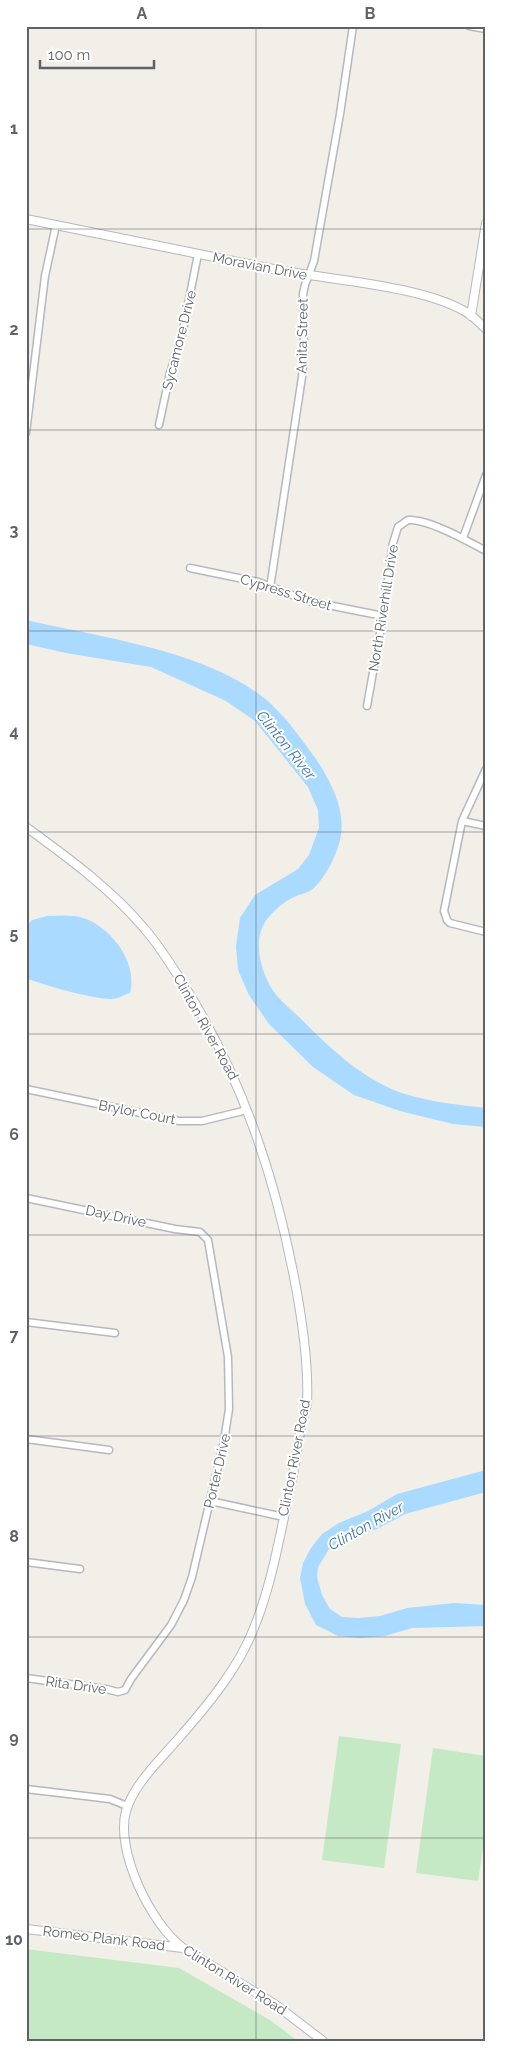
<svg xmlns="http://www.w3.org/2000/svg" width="512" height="2067" viewBox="0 0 512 2067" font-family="Raleway,sans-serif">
	<rect width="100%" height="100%" fill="#f1efe8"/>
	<!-- green -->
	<path fill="#c5e8c5" d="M339,1736L401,1744L384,1868L322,1860Z
		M433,1748L486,1756V1828L478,1881L416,1873Z
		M26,1949L179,1968L270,2020L298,2041H26Z"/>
	<!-- water -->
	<path fill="#aadaff" d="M26,620C102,638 214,651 272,705C289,721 302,740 316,759C330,780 345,808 341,835C338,853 327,875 314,888C309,893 300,894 294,897C283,902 268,915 263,926C254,944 261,968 269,984C275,996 288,1007 298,1016C329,1047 362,1080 405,1094C431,1102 459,1105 486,1108V1127L453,1124L400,1111L354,1095L313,1067L269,1024L249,995L238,970L236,946L240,918L255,895L298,869L309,855L319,828L318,810L308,787L255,721L226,701L151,667L66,653L26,644Z
		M47,916C59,916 74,914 86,919C112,929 138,963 130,993C124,995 118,999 111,999C93,999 43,985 26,978V927L32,920Z
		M486,1470V1492L405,1514L377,1529L331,1546L318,1567L317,1577L322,1595L330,1609L342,1617L359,1618L380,1616L407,1608L454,1603L486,1605V1626L412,1628L385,1636L360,1638L338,1636L316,1625L305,1604L300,1578L303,1563L311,1548L322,1534L339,1523L368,1511L397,1494Z"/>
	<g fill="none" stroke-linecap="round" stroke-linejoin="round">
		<defs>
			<path id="minor" d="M469,26L486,29
				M159,425L170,373L182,335L198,254
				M26,433L45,276L56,225
				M463,538L486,475
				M190,568L258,582L308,601L383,616
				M270,588L302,377L304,353L303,294L305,285L314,261L340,114L353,26
				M367,706L383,616L393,543L398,527L408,520C427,518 468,541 486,551
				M486,769L462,821L444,911L447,920L450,923L486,932
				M462,821L486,826
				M26,1089L179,1121H202L247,1110
				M26,1198L175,1229L200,1232L208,1240L228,1357L229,1409L224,1441L192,1577L184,1600L171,1625L131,1679L125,1690L118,1692L106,1689L26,1678
				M26,1322L115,1333
				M26,1439L109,1450
				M210,1501L284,1517
				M26,1562L80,1569
				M26,1789L110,1799L127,1806"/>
			<path id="tertiary" d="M26,219C110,236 194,253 278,270C330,280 431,286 472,316C477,320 481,325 486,329
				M471,316L486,223
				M26,827C67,857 110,888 143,927C160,946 173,968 187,990C242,1079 274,1174 294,1277C302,1318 309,1362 307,1404C306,1410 303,1416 302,1423C298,1441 296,1460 292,1479C281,1529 273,1581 254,1628C238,1669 207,1706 178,1739C160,1760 134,1784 126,1811C115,1851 151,1924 183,1948L276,2005L323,2041
				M26,1929L183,1948"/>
		</defs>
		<!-- minor casing -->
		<use href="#minor" stroke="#b5b8bc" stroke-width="9"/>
		<!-- tertiary casing -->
		<use href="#tertiary" stroke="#b5b8bc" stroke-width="10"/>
		<!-- minor -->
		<use href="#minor" stroke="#fff" stroke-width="6"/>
		<!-- tertiary -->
		<use href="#tertiary" stroke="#fff" stroke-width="8"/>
	</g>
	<!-- grid -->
	<path fill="none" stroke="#5f6368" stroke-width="1" stroke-opacity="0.55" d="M256,26V2041M26,229H486M26,430H486M26,631H486M26,832H486M26,1034H486M26,1235H486M26,1436H486M26,1637H486M26,1838H486"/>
	<g text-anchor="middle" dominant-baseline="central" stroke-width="4" stroke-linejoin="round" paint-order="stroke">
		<!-- street labels -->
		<g font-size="14" fill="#5f6368" stroke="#fff">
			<text transform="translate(260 266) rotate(11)">Moravian Drive</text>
			<text transform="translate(302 336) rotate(-89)">Anita Street</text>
			<text transform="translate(179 340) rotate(-76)">Sycamore Drive</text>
			<text transform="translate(286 592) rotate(17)">Cypress Street</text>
			<text transform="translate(383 608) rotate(-81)">North Riverhill Drive</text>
			<text transform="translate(206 1027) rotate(61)">Clinton River Road</text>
			<text transform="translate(137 1112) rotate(11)">Brylor Court</text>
			<text transform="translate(116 1216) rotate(12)">Day Drive</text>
			<text transform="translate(294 1458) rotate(-79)">Clinton River Road</text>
			<text transform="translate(217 1471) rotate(-77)">Porter Drive</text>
			<text transform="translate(76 1685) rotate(8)">Rita Drive</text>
			<text transform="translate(104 1938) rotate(7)">Romeo Plank Road</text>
			<text transform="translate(235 1980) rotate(32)">Clinton River Road</text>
		</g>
		<!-- water labels -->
		<g font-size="15" font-style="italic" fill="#4174aa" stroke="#fff">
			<text transform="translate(286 745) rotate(51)">Clinton River</text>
			<text transform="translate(366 1526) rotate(-29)">Clinton River</text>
		</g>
	</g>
	<!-- border -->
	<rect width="512" height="2067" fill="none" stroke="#ffffff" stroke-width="55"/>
	<!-- scale -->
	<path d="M40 60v8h114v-8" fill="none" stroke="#5f6368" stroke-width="2.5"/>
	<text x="48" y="60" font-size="15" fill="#5f6368" stroke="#ffffff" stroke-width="4" paint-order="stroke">100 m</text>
	<rect x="28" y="28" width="456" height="2012" fill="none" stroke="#5f6368" stroke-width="2"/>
	<g font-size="16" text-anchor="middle" font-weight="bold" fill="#5f6368">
		<text x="142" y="19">A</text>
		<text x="370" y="19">B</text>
		<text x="14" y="134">1</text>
		<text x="14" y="335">2</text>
		<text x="14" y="536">3</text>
		<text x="14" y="737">4</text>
		<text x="14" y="939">5</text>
		<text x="14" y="1140">6</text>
		<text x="14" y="1341">7</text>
		<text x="14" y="1542">8</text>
		<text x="14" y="1743">9</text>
		<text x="14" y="1945">10</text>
	</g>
</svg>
